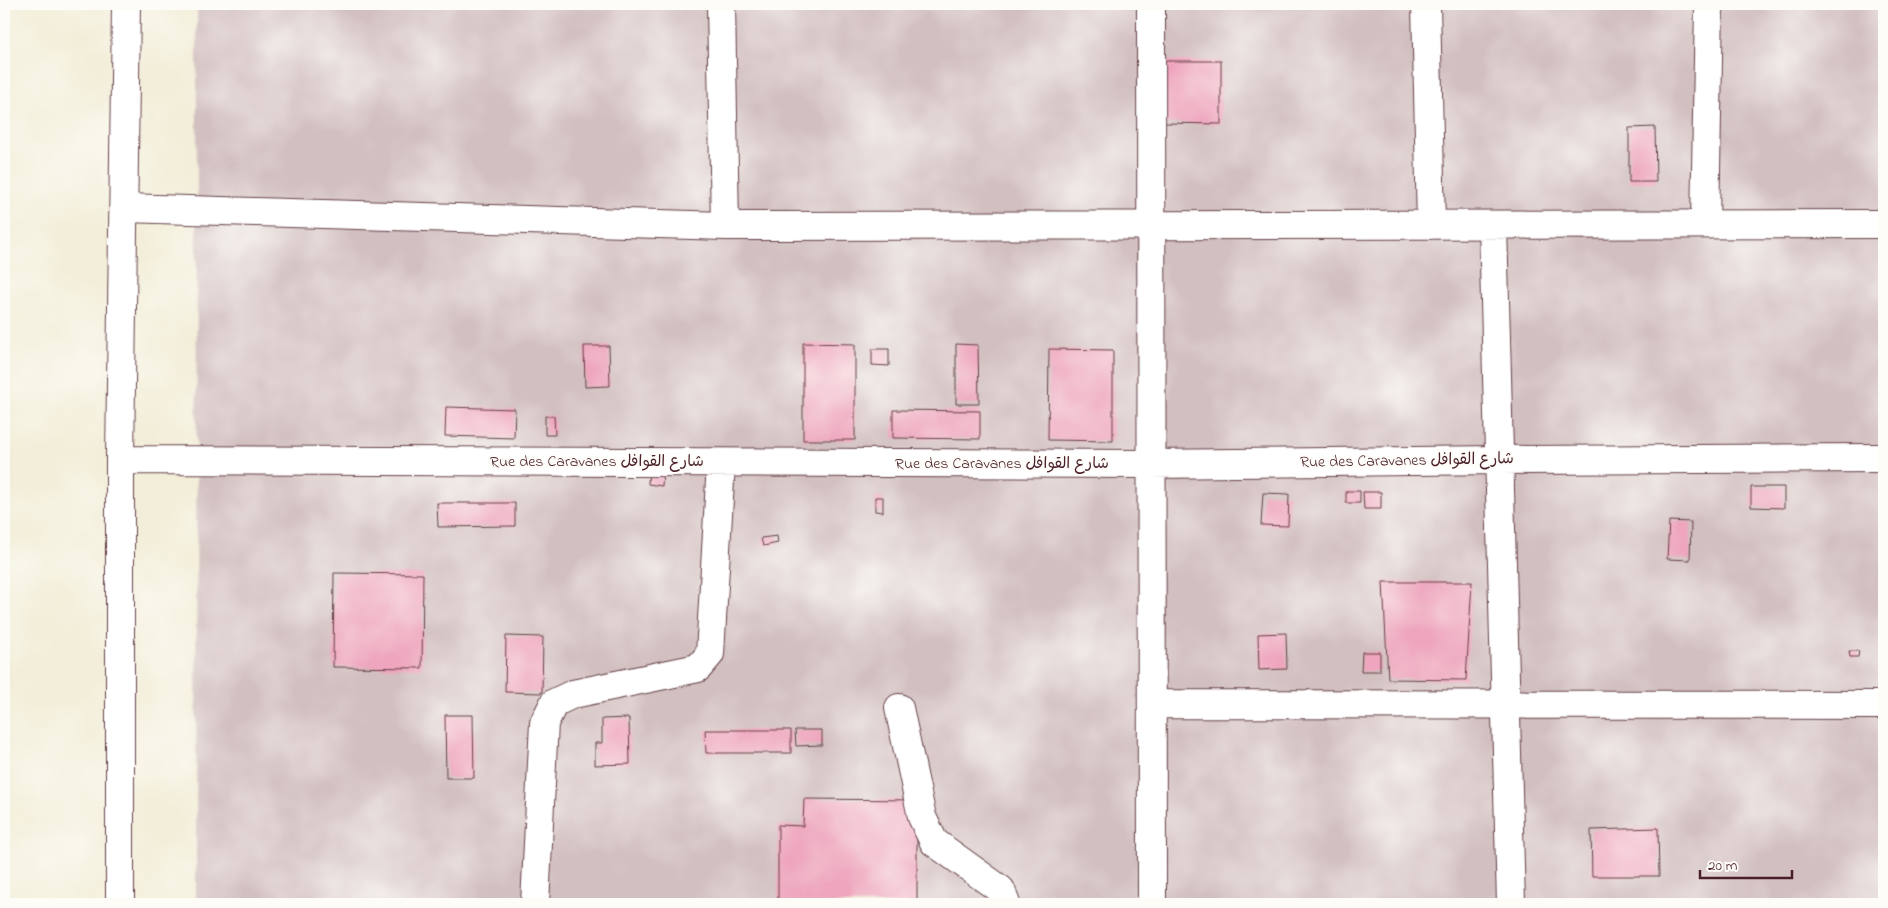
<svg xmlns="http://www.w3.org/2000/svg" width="1888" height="908" viewBox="0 0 1888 908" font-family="'Indie Flower','Playpen Sans Arabic',sans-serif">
	<rect width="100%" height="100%" fill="#fdfcf7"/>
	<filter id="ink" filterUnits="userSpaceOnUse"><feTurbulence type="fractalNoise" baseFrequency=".02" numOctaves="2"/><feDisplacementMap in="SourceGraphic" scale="10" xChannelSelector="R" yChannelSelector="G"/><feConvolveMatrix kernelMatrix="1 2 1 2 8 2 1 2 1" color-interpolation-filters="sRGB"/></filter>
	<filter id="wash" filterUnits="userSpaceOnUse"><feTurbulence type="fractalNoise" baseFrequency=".0096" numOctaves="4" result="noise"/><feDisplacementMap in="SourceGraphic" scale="20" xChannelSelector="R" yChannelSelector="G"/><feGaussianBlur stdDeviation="1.12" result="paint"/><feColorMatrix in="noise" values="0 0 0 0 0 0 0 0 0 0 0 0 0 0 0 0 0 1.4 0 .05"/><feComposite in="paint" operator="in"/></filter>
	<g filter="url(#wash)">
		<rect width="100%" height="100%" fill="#f3eed9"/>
		<!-- industrial -->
		<path fill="#d2bfc0" d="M197,4H1884V904H196Z"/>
		<g id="blocks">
			<!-- building -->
			<path fill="#eea5bd" d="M1164,61H1221V124L1164,123Z
				M1655,127L1656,182H1629V128Z
				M803,343L855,344V440H803Z
				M956,344L978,345L979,404H956Z
				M584,346H609L610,386L585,387Z
				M872,349H889V366L872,365Z
				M1049,349L1113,350V441L1048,440Z
				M446,407L515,409L514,438L445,436Z
				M893,410L980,411V439L893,438Z
				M545,416H554L555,435H545Z
				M649,469L663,470L662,486L648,484Z
				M1751,487H1784V508L1751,507Z
				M1346,491H1360V503H1346Z
				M1363,492H1381V509H1364Z
				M1263,493L1289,494L1288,526L1261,525Z
				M875,497H883V512L875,511Z
				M437,503H515V526L438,527Z
				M1669,521L1691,522L1690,560L1667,559Z
				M777,536L778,543L763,546L761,538Z
				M334,573L423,574L422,668L333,667Z
				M1383,582H1472L1466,680L1388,679Z
				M1286,633L1287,669L1259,670L1258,634Z
				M506,636L543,637L542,693L505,692Z
				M1849,651H1859L1858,657H1850Z
				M1362,652H1380V671H1361Z
				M445,715H473L474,778H446Z
				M629,718L630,764L595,765V743H602V719Z
				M705,730H791V753H706Z
				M795,730H822V745L796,746Z
				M804,799L917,800V904H778V825L803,826Z
				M1658,828L1659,876H1592L1591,830Z"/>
		</g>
	</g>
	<g filter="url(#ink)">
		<use href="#blocks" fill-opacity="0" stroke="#633e45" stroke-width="1"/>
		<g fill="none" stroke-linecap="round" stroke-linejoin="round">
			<defs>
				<path id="minor" d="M721,4L725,226
					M1151,4L1152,904
					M1426,4L1431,225
					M124,208L725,226L1884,224
					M1705,224L1709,4
					M1493,225L1511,904
					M120,460L1152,464L1499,460L1884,458
					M1152,704L1884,705
					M899,708L922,817L934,842L1001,890L1006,904
					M120,904V460L126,4
					M535,904L544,723L554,703L573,694L698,668L710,654L721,463"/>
			</defs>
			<!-- minor casing -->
			<use href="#minor" stroke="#633e45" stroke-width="30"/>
			<!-- minor -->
			<use href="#minor" stroke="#fff" stroke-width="28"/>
		</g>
	</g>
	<g text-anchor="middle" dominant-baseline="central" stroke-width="4" stroke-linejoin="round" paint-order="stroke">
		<!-- street labels -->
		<g font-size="16" fill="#4a1f2b" stroke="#fdfcf7">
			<text transform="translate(1407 461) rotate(-1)">Rue des Caravanes شارع القوافل</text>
			<text x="597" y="462">Rue des Caravanes شارع القوافل</text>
			<text x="1002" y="464">Rue des Caravanes شارع القوافل</text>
		</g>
	</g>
	<!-- margin -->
	<rect width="1888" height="908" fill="none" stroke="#fdfcf7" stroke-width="20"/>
	<!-- scale -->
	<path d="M1700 870v8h92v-8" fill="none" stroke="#4a1f2b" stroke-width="2.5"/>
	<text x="1708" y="870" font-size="15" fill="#4a1f2b" stroke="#fdfcf7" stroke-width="4" paint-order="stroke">20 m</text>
</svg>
